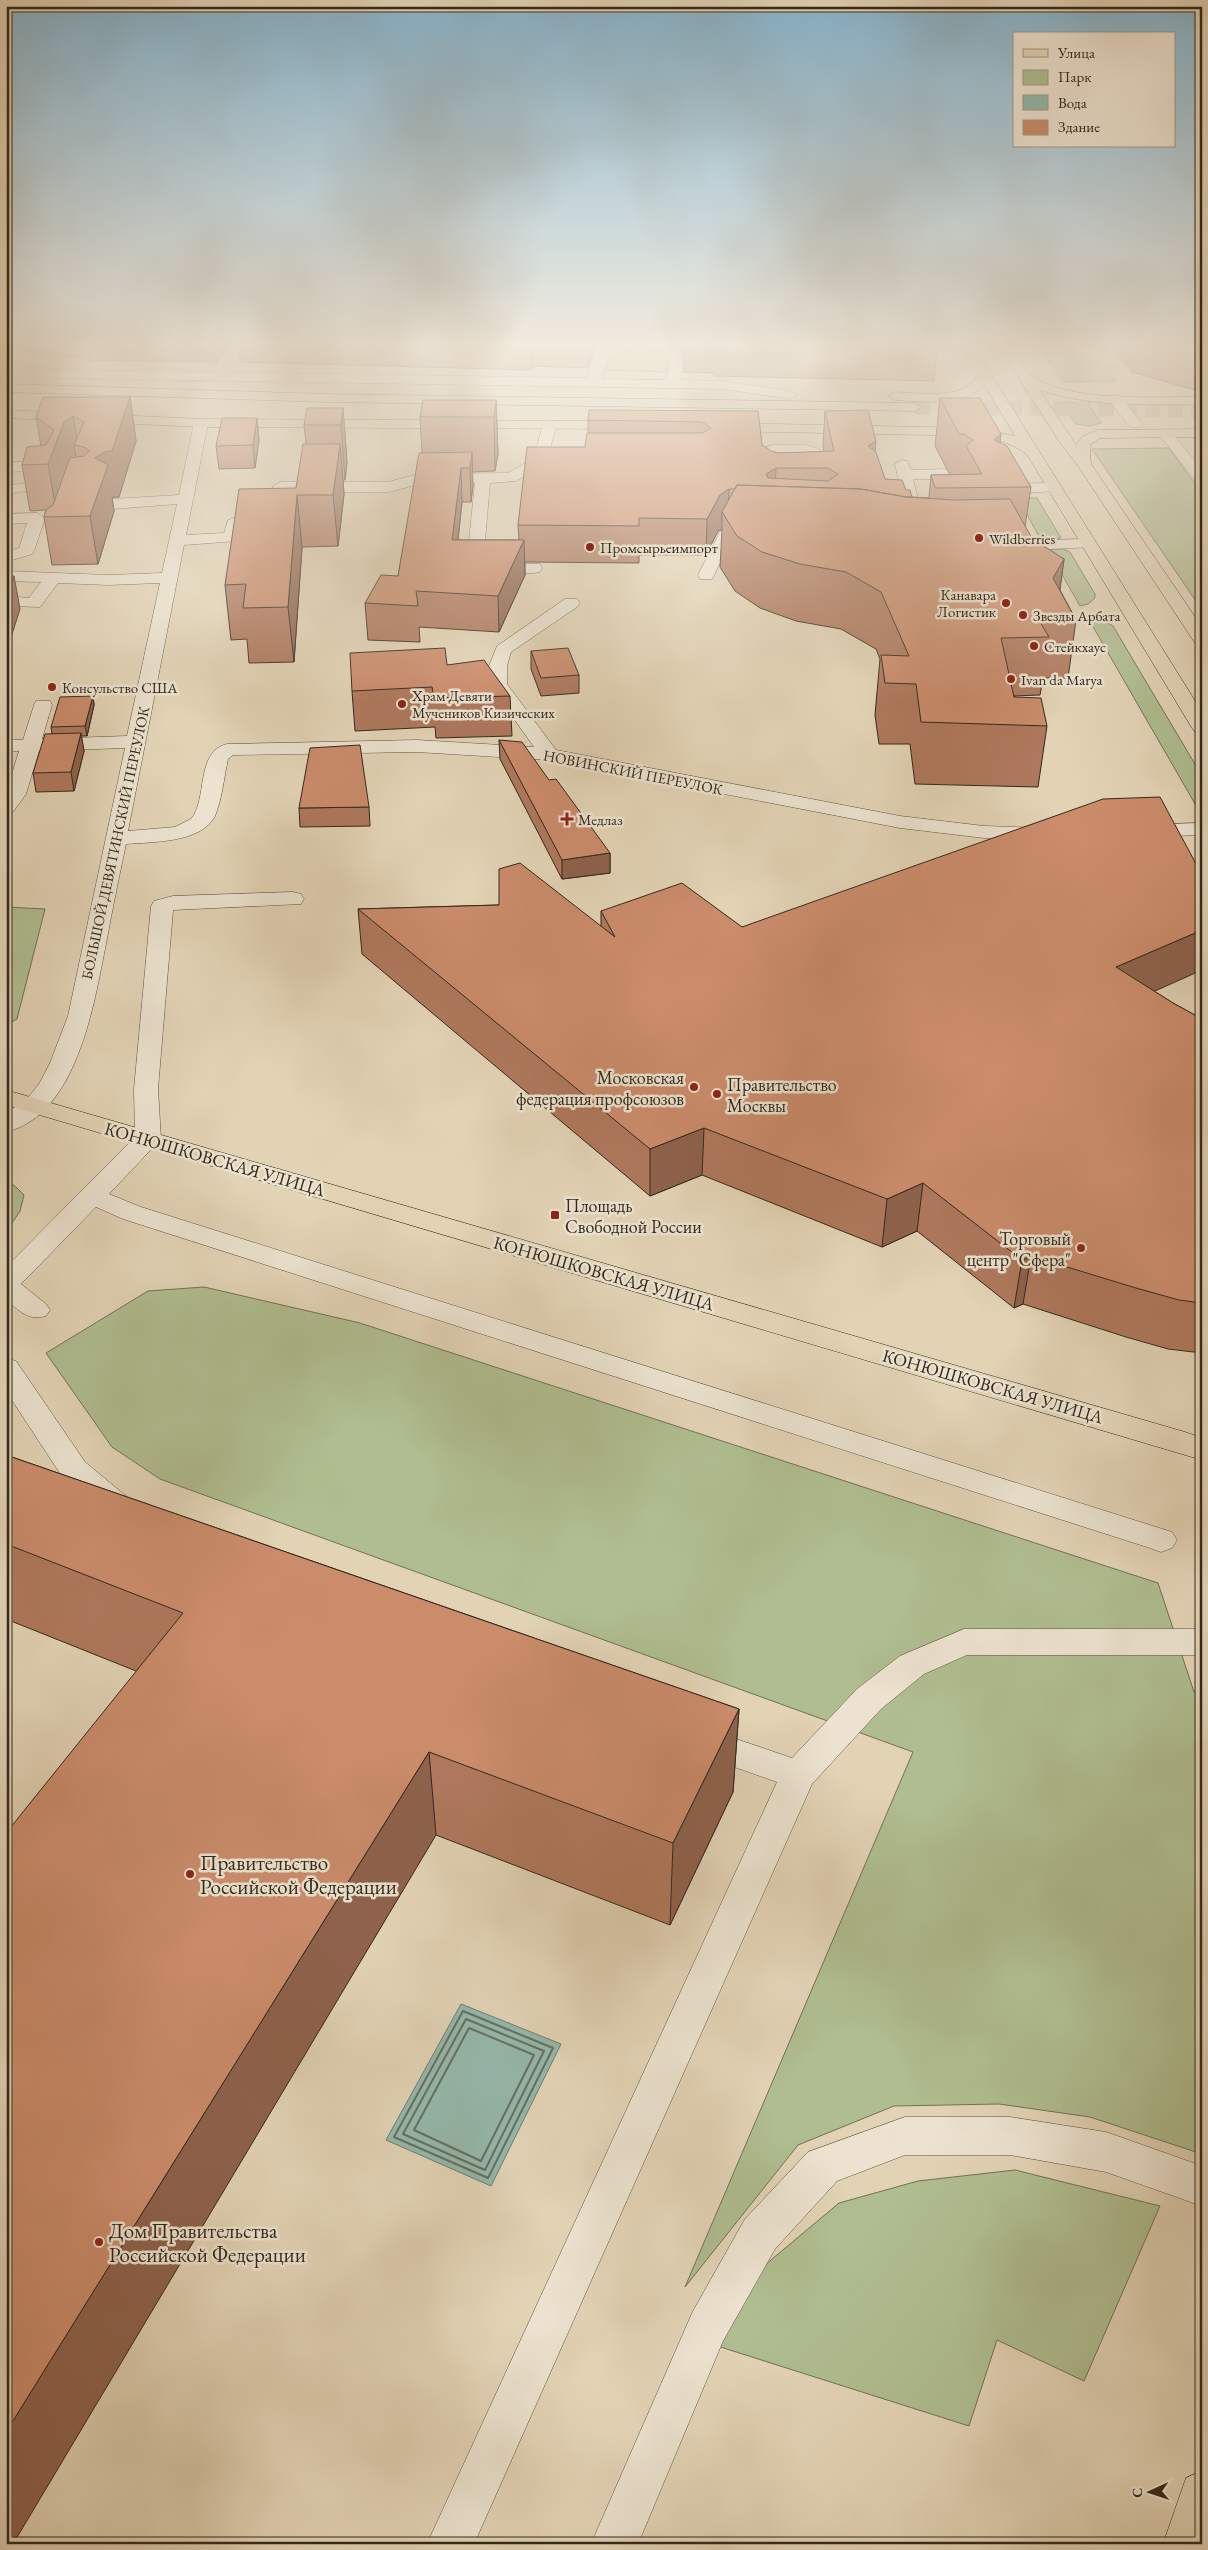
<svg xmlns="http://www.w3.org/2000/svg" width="1208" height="2550" viewBox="0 0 1208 2550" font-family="'EB Garamond',serif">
	<rect width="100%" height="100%" fill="#e2d3b5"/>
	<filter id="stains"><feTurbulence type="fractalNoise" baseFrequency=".004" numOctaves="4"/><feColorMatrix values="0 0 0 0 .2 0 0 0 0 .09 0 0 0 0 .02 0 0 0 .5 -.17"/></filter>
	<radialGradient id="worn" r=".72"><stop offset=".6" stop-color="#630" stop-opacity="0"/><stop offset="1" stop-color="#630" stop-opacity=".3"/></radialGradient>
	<!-- green -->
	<path fill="#afbd90" stroke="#707256" d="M612,349L672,351L667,372L606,370Z
		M1095,353L1116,381L1064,382L1044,354Z
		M1069,402L1089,404L1101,423L1090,426L1076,424L1062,405Z
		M1169,448L1202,494V610L1092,449Z
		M1018,498H1037L1061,538L1041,540Z
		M1063,549L1070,552L1095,594V598L1088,604L1080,606L1048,550Z
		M1088,618L1102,620L1113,626L1202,776V816Z
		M6,907L45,909L17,1019L6,1025Z
		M6,1182L15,1186L24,1195L20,1211L6,1232Z
		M204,1287L360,1323L1158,1583L1194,1692L1202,1693V2154L1090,2117L999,2104L894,2106L798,2145L685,2287L913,1752L160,1479L112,1447L46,1353L148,1291Z
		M1015,2170L1160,2206L1084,2381L997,2340L969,2426L711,2344L759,2270L839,2203L918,2181Z"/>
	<!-- water -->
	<path fill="#95b8ab" stroke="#6d7e71" d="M461,2004L561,2044L491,2186L386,2140Z"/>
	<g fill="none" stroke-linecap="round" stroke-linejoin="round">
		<!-- shore -->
		<path stroke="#647063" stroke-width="2" d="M463,2011L553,2048L488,2178L394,2137Z
			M466,2019L544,2051L485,2170L403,2134Z
			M469,2028L534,2055L481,2161L414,2130Z"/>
		<!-- minor-tunnel -->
		<path stroke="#bfb196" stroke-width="15" stroke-dasharray="15 8" stroke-linecap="butt" d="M1095,347L1114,372"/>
		<!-- major-tunnel -->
		<path stroke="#bfb196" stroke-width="15" stroke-dasharray="15 8" stroke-linecap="butt" d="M915,407L1202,410"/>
		<defs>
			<path id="minor" d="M14,347H28L11,366L6,367V355Z
				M595,347H609L602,379L666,380L673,347H686L680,380L723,381L790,391L797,395L790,399L723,389L6,377V369L588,378Z
				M1115,395L1120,396L1140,421L1142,424L1140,427H1130L1110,402L1108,399Z
				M201,419L208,423L186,535L224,533L228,520L234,518L242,523L237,541L184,545L128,831L175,827L191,819C208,799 195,752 227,744L417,740L534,747L489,684V666L497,646L565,599H577L580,603L577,607L511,652L507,666V684L556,750L900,816L984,826L1045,828L1052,830L1055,834L1052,838L1045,840L984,838L900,828L549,760L417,752L233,755L228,759C224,778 222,799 215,816C202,843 151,842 126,844C119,877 112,911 106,944C94,1004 77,1115 6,1132V1113L26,1100L39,1084L50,1063L68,1016L125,748L39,751L26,794L13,812L6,814V793L19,751L6,752V740H23L34,705L36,701H50L52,705L42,739L127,736L160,583L108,585L58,583L40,607L6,606V596L29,598L41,582L6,581V571L108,575L162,573L177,504L112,509L104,504L112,499L179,495L194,423Z
				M550,420L557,424L546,463L516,481L490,483L483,564H540L542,568L540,572L534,573L474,574L466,569L475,483L419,484L389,492H280L272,487L280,482H388L418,474L508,473L534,458L543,424Z
				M1165,429L1170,430L1202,470V485L1197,483L1158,433Z
				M773,445H806L819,449L828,481L825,484L776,486L765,480L759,452L761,449ZM804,453L807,455L811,476L777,475L774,454Z
				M902,460L907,461L911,470L949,469L957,474L949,479H913L925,526L923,529L917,531L909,526L895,464Z
				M39,461L60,474L52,490L15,492L11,497L6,499V485L41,483L44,475L36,471L6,472V463Z
				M1054,483L1059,485L1062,488L1059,491L998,494L990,489L998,484Z
				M37,513L45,518L34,551L32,554L6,562V552L19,548L27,523L6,524V514Z
				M728,527L751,528L759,533L751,538L733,537L712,579H700L698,575L720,532Z
				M1089,539L1097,544L1095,547L1003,551L995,546L1003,541Z
				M1202,823V835L1140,837L1133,835L1130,831L1133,827L1140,825Z
				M293,892L301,894L304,899L301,904L173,910L158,1089L161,1139L109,1194L141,1207L1172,1532L1177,1540L1172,1548L1161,1552L1150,1548L123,1219L96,1207L21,1284L46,1304L50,1310L46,1316C28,1321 20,1311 6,1300V1267L135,1137L134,1089L151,906L154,901L173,896Z
				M6,1358L16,1361L85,1462L132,1501L137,1509L132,1517L121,1520L110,1517L63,1478L6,1391Z
				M964,1629H1202V1655H967L924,1674L881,1709L812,1784L474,2544H427L777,1782L689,1751L684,1741L689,1731L701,1727L792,1758L857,1689L900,1656Z
				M905,2117H1010L1106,2132L1202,2166V2206L1106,2172L1010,2155H905L837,2181L775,2249L723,2341L638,2544H591L693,2311L745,2219L808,2152Z"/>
			<path id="major" d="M961,347H974L1202,712V734L1195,732L1192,728L1028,456C1014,443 997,440 979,436L722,431L715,427L722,423L979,428L1015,436L985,386C961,406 925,402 895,400L888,396L895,392C919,393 966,401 978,374Z
				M999,347H1012C1017,354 1022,367 1029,373C1066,404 1155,396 1202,397V405C1147,404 1093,408 1040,390L1076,445L1083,436L1098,430L1202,429V437L1100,438L1091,444L1090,454L1091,464L1202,627V645L1196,644L1193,640L1078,466L1059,441Z
				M6,384L327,394L915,403L922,407L915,411L327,402L6,392Z
				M6,410L201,419L624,421L631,425L624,429L201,427L6,418Z
				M6,1090L1185,1432L1202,1438V1460L6,1105Z
				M1202,2471V2544H1163L1186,2478Z"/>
		</defs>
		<!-- minor casing -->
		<use href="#minor" stroke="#5e5342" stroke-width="1"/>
		<!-- major casing -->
		<use href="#major" stroke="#32281b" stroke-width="1"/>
		<!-- minor -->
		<use href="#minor" fill="#ece2cf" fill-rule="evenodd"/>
		<!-- major -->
		<use href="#major" fill="#e2d3b5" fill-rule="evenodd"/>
	</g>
	<!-- wall -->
	<path fill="#af785d" stroke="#32281b" d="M26,347H227L217,362L86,360V357L32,355L31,351H27Z
		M238,347H594L588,368L532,366L531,370L240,362Z
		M684,347H936L937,349L934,381L714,376V373L683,372Z
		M1113,347H1202V392L1132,372Z
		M130,397L136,441L119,497H112L114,511L98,564L52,565L44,517L46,510L30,511L22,465L41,446L36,417Z
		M940,398L1001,434L1000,442L1031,487L1025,527L1034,542L1064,559L1060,590L1076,620L1068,678H1043L1040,695L1014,696L1047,726L1038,787L915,784L910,744H879L875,715L880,659L876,649L841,629L796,621L760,608L735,591L720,567L722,529L718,531L706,555H639V563L525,562V575L499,632L419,627L420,642L368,640L365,603L398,576L422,453L420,417L496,400L498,454L495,471L472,472L473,485L471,502H462L458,540H519L518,525L585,447L588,433V420L758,411L762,445L771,451L778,453L824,452L823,445L825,411L875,451L885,479L906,490L912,497L929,498L931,475H950L935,446Z
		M343,408L347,463L345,480H343L344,494L338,546L302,547L294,662L249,663L247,639L231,640L225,585L296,488L306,444L304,425Z
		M257,418L259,440L255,468L219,469L216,446Z
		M531,651L579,675V693L541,696L531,669Z
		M447,665L510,696L512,736L436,738L435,727L355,731L352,691Z
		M93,696L94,705L87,736H81L84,751L74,791L36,792L33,773L52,734L51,727Z
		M499,740L610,853V873L562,879L500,759Z
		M369,807L370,826L300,827L299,808Z
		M499,905L601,926V911L742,927L1154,991L1173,1003L1202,1019V1353L1168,1349L1126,1337L1023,1304L1014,1308L917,1231L882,1247L702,1175L650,1196L362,954L358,909Z
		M6,1455L739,1709L733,1792L670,1925L436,1835L136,1671L6,1619Z"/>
	<!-- shaded-wall -->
	<path fill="#8e624c" stroke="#32281b" d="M7,347H12L8,351Z
		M215,347H227L217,362Z
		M531,347H532V366L531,370Z
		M588,347H594L588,368Z
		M130,397L136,441L119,497H112L114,511L98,564L90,516L95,458Z
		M496,400L498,454L495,471L494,417Z
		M343,408L347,463L345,480L341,425Z
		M73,416L78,446L74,445L77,462L56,510L48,464L64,422Z
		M257,418L259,440L255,468L253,445Z
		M1001,434L995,484L994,440Z
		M876,441L873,476L868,446Z
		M340,444L344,494L338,546L333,495Z
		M472,452L473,485L471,502L470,468Z
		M461,468L462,502L454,574L452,540Z
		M776,468L775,490L766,474Z
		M729,489L728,521L722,512V529L718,531L706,555L707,519L720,495Z
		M297,495L302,547L294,662L288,607Z
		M524,540L525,575L499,632L498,596Z
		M1064,559L1056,616L1053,578Z
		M14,576L20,609L6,653V598Z
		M93,696L94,705L87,736L85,726Z
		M81,733L84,751L74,791L71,772Z
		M610,853V873L562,879V860Z
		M1202,930V970L1108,1012L1116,967Z
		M704,1128L702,1175L650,1196V1149Z
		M923,1183L917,1231L882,1247L887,1199Z
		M1031,1256L1023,1304L1014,1308L1022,1260Z
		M739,1709L733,1792L670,1925L673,1843Z
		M429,1752L436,1835L13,2544H6V2432Z"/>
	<!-- building -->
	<path fill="#cb8c6c" stroke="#32281b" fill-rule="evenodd" d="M856,347H936L937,349Z
		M43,397H130L112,451L104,452L95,458L108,465L90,516L44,517L46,510L53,505L70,458L84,456L89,451L84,447L74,445L84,422L73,416L64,422L48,464L22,465L27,447L46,445L54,430L36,417Z
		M940,398H980L1001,434L994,440L1007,446L1031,487L935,488L931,475L982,474L966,446L973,440L964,434H959Z
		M423,400H496L494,417H420Z
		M307,408H343L341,425H304Z
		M589,410H598L758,411L762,445L771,451L778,453L834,451L825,411L868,410L876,441L868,446L876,452L885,479L902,480L906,490H910L912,497H906L861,489L737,485L735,489H729L720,495L707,519L639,518V526L518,525L527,447H585L587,433H702L711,428L702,422L588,420ZM776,468H828L838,474L828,481L768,478L766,474Z
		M222,418H257L253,445L216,446Z
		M303,444H340L333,495H297L288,607L243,608L246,584L225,585L239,489L296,488Z
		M472,452L470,468H461L452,540H524L498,596L416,591L418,606L365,603L381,575L398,576L419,453Z
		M737,485L861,489L906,497L955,500L1010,499L1034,542L1047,548L1064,559L1053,578L1076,620H1039L1049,637L1001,638L1014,697L1041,698L1047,726L921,722L916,684L885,683L881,655L909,656L881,592L846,572L800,564L762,552L737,536L722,512Z
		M6,575L14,576L6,598Z
		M445,648L447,665L484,660L510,696L434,698L432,687L352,691L350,653Z
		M568,648L579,675L541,678L531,651Z
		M93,696L85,726L51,727L60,697Z
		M81,733L71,772L33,773L45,734Z
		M499,740L522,742L549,780L556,779L610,853L562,860Z
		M360,745L369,807L299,808L310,748Z
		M1160,797L1202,875V930L1116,967L1173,1003L1202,1019V1303L1179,1300L1136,1288L1031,1256L1022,1260L923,1183L887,1199L704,1128L650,1149L358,909L499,905V869L520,863L615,937L601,911L682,883L742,927L1103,799Z
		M6,1455L739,1709L673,1843L429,1752L6,2432V1833L183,1613L6,1544Z"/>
	<!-- sky -->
	<linearGradient id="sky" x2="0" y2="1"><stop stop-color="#87b6d0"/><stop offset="0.49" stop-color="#f2ebde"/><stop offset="1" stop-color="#f2ebde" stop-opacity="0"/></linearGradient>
	<rect width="1208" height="704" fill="url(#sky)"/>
	<!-- markers -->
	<g fill="#8f2418" stroke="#ece2cf" stroke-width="2">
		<circle cx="979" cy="538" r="5"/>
		<circle cx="590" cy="547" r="5"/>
		<circle cx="1006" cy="603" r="5"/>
		<circle cx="1023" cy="615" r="5"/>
		<circle cx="1034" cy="646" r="5"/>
		<circle cx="1011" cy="679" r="5"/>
		<circle cx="52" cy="687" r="5"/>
		<circle cx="402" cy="704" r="5"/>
		<path d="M564.5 811.5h5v5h5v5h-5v5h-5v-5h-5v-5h5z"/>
		<circle cx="694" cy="1087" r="5"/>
		<circle cx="717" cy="1094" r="5"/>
		<rect x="550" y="1210" width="10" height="10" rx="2.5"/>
		<circle cx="1081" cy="1248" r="5"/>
		<circle cx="190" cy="1874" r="5"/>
		<circle cx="99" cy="2242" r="5"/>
	</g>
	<g text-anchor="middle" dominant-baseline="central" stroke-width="5" stroke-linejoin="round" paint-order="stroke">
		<!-- far-poi labels -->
		<g font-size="15" fill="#32281b" stroke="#ece2cf" text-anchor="start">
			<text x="989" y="538">Wildberries</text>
			<text x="600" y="547">Промсырьеимпорт</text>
			<text x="996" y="594" text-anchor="end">Канавара<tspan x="996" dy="17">Логистик</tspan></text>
			<text x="1033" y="615">Звезды Арбата</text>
			<text x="1044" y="646">Стейкхаус</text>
			<text x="1021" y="679">Ivan da Marya</text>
			<text x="62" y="687">Консульство США</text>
			<text x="412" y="695">Храм Девяти<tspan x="412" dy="17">Мучеников Кизических</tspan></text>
			<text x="578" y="819">Медлаз</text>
		</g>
		<!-- far-street labels -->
		<g font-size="15" fill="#32281b" stroke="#ece2cf">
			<text transform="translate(633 772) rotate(11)">НОВИНСКИЙ ПЕРЕУЛОК</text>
			<text transform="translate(115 843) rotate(-78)">БОЛЬШОЙ ДЕВЯТИНСКИЙ ПЕРЕУЛОК</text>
		</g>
		<!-- poi labels -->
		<g font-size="18" fill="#32281b" stroke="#ece2cf" text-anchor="end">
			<text x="684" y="1077">Московская<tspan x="684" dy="21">федерация профсоюзов</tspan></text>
			<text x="727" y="1084" text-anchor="start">Правительство<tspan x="727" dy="21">Москвы</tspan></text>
			<text x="565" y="1205" text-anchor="start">Площадь<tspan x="565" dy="21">Свободной России</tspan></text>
			<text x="1071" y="1238">Торговый<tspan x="1071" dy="21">центр "Сфера"</tspan></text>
		</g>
		<!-- street labels -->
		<g font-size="18" fill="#32281b" stroke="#ece2cf">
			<text transform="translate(215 1159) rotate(16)">КОНЮШКОВСКАЯ УЛИЦА</text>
			<text transform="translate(604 1273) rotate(16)">КОНЮШКОВСКАЯ УЛИЦА</text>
			<text transform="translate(993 1386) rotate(16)">КОНЮШКОВСКАЯ УЛИЦА</text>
		</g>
		<!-- near-poi labels -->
		<g font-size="21" fill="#32281b" stroke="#ece2cf" text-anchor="start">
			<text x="200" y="1862">Правительство<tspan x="200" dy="24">Российской Федерации</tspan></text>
			<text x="109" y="2230">Дом Правительства<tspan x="109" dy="24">Российской Федерации</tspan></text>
		</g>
	</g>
	<!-- margin -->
	<rect width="1208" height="2550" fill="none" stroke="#e2d3b5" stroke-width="25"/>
	<rect x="8" y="8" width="1193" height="2535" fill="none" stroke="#32281b" stroke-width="2.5"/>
	<rect x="12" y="12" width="1183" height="2525" fill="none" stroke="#32281b"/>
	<!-- legend -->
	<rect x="1013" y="32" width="162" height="115" fill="#ece2cf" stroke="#a29887"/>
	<rect x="1023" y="49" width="25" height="8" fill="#e2d3b5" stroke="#a29887"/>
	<text x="1058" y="58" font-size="15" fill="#32281b">Улица</text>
	<rect x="1023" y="70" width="25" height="15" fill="#afbd90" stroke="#a29887"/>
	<text x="1058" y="82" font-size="15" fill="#32281b">Парк</text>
	<rect x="1023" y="95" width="25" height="15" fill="#95b8ab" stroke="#a29887"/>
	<text x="1058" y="108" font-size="15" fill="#32281b">Вода</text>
	<rect x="1023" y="120" width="25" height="15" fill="#cb8c6c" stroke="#a29887"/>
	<text x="1058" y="132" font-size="15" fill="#32281b">Здание</text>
	<!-- north arrow -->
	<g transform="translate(1150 2492) rotate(267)" stroke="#ece2cf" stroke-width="4" paint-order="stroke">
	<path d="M0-4L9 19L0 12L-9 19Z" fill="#32281b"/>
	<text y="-8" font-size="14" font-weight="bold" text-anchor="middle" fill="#32281b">С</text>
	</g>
	<rect width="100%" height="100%" filter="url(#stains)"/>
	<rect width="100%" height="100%" fill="url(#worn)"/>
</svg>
